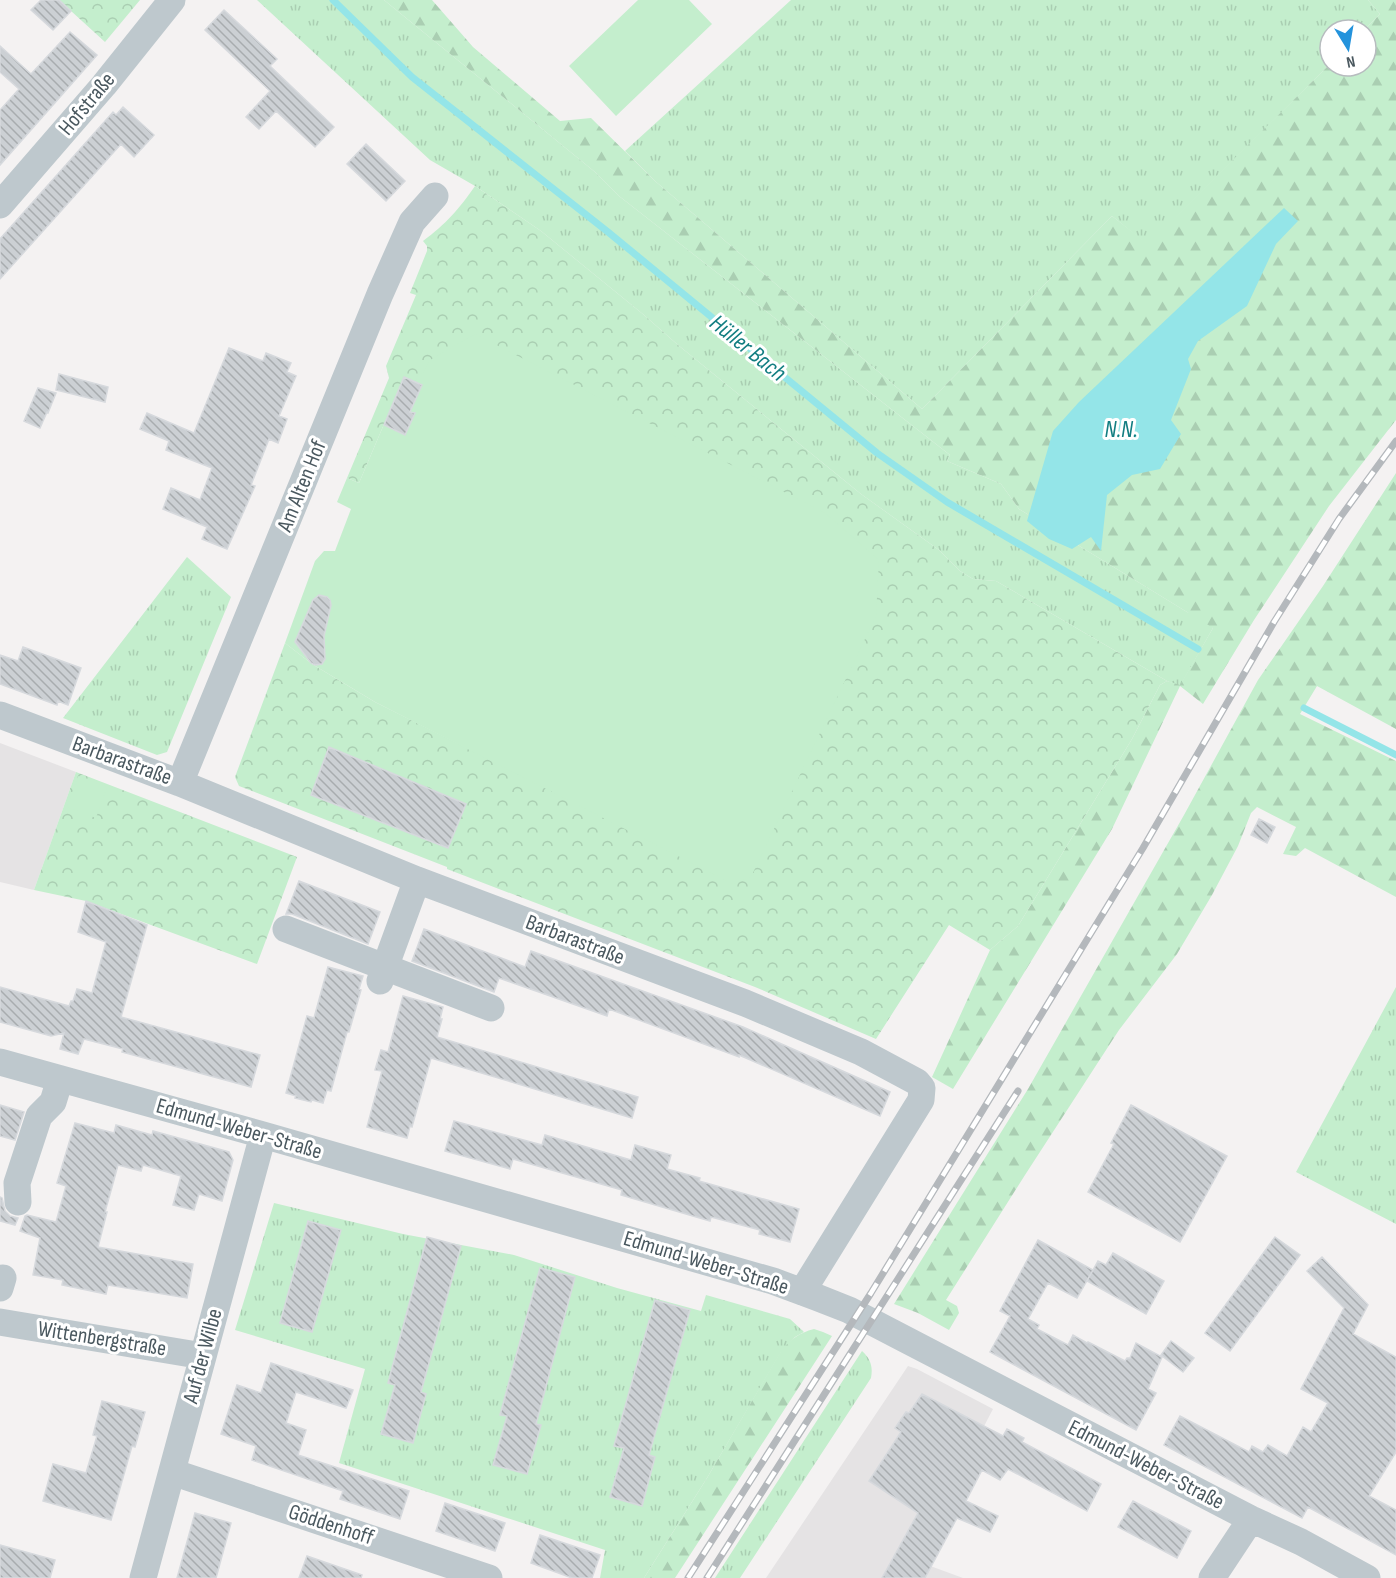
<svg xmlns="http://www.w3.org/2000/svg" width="1396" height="1578" viewBox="0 0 1396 1578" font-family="'Sofia Sans Condensed',sans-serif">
	<defs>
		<pattern id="grass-tufts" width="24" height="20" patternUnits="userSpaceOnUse" patternTransform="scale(1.5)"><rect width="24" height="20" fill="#c4eecd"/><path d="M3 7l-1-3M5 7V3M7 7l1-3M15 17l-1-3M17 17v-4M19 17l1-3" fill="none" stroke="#aaceb2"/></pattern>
		<pattern id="forest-firs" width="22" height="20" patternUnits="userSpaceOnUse" patternTransform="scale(1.5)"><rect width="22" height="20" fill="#c4eecd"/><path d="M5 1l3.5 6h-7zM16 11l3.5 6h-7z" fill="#aaceb2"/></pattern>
		<pattern id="park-crowns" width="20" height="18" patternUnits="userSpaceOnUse" patternTransform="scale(1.5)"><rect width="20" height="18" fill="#c4eecd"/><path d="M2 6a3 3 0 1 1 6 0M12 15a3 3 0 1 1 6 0" fill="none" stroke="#aaceb2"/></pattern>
		<pattern id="building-back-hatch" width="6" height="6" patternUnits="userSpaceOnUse" patternTransform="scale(1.5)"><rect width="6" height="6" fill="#ccd0d4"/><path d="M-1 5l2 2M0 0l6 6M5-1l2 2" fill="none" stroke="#a8acaf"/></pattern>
	</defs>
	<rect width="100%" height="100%" fill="#f4f2f2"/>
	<!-- education -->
	<path fill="#e5e3e4" d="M0,743L76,772L34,890L0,882Z
		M908,1366L917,1369L993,1409L914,1560L963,1578H766Z"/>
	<!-- grass -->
	<path fill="url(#grass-tufts)" d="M257,0H384L595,172L619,196L950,455L947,461L1001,484L1019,509L1187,612L1209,620L1213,628L1180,686L1167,681L996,581L973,579L960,571L939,550L861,494L678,345L644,315L541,231L475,186L430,160Z
		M791,0H1368L1380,14L1364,30H1330V64L1148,245L1112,216L922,409L655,181L625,151Z
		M187,557L231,597L167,752L157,755L63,718Z
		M1396,987V1224L1296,1172Z
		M274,1203L403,1234L514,1255L617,1288L701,1311L706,1295L790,1319L804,1332L795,1337L781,1352L707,1478L644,1578H600L605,1550L339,1463L365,1369L235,1330Z
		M862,1351C871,1359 873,1367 871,1378L740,1578H715Z"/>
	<!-- forest -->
	<path fill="url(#forest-firs)" d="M384,0H432L473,47L560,121L591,118L655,181L922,409L1112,216L1148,244L1330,64V66H1366V30H1364L1380,14L1368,0H1396V420L1329,506L1254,620L1203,704L1180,686L1112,829L953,1089L932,1077L990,950L1018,926L1132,739L1160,685L1167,681L1180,685L1213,628L1019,509L1001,484L947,461L950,455L619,196L595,172Z
		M1396,473V729L1317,686L1300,714L1396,761V897L1305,848L1296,856L1283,854L1296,827L1257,807L1251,813L1238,846L1212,895L1177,954L1119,1030L1025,1175L946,1300L957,1306L959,1313L949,1330L918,1313L894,1304L1028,1089L1184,815L1258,680L1323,586Z
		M814,1329L823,1332L832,1336L675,1578H644L707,1478L781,1351C791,1339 799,1333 814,1329Z"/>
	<!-- park -->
	<path fill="url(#park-crowns)" d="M59,0H140L105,42Z
		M475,186L541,231L644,315L678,345L861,494L939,550L960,571L973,579L996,581L1167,681L1160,685L1132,739L1018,926L990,950L949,925L876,1039L755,987L447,869V867L239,786L235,777L285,643L312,664L375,702L473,751L423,374L415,382L404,377L359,483L347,478L389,378L386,366L416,295L410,293L427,251V246L423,241C446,224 459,209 475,186Z
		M76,772L297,857L257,964L86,901L34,890Z"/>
	<!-- pitch -->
	<path fill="#c4eecd" d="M638,0H689L712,24L616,116L569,66Z
		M475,334L825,513L879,560L876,616L751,877L733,884L375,702L312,664L285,643L315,561L324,551H335L351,509L337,502L347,478L359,483L404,377L415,382L419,373L423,374L430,360Z
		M78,776L107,787L96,818L67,807Z"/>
	<!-- water -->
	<path fill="#94e5e8" d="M1284,208L1298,221L1276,244L1247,306L1198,341L1188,359L1191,369L1171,420L1181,434L1160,469L1132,475L1107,495L1101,551L1091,537L1072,549L1049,539L1027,521L1053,431L1079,402Z"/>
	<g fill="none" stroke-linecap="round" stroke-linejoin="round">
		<!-- stream -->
		<path stroke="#94e5e8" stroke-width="7" d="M333,0L412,77L608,232L877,453L947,502L1198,649
			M1304,708L1396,755"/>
	</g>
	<!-- building -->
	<path fill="url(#building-back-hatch)" stroke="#d6d9dd" stroke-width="1.5" d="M41,0H59L71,11L53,30L31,10Z
		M224,10L277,59L270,66L334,127L315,147L276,111L259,129L246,117L270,91L205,30Z
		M70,32L97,55L0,165V110L19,89L0,72V46L31,74Z
		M123,107L154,135L134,157L121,144L0,279V239L113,112L116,115Z
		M366,144L405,181L386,201L347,164Z
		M229,348L263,361L266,353L291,363L287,372L296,376L279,416L287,419L278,443L269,439L251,485L255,486L227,549L202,539L207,527L163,509L171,488L200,500L212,468L166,450L169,441L140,429L147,413L194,433Z
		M59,374L108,387L105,402L56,390Z
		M404,377L422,385L410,412L415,413L405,435L384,425Z
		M38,388L56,393L48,413L47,412L40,428L24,421Z
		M319,595L327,597L330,600L331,605L324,636L325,659L322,664L315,665L311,663L295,642L313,600Z
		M23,647L81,668L68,705L58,701L57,705L0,684V655L18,661Z
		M329,747L466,804L448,848L311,795Z
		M1259,819L1275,827L1267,843L1251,835Z
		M299,881L380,912L368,944L292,914H286Z
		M86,901L147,925L121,1017L260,1055L251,1087L122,1052L123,1049L84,1039L78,1054L60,1049L64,1033L51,1036L0,1022V987L69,1006L71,1001H73L77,989L92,993L106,942L78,932Z
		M424,929L525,967L531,951L743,1027L890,1092L880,1116L739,1055V1057L609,1009L607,1016L499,978L494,992L412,961Z
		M328,967L363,976L359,989L361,990L349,1032H347L331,1091L327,1090L323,1103L312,1100L311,1102L295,1098L296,1096L286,1093L307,1016L314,1018Z
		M403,996L443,1007L440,1019H442L437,1037L638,1097L632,1118L431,1058L412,1127L410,1126L407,1138L367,1127L382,1071L375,1070L381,1050L388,1052Z
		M0,1105L24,1112L15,1140L0,1136Z
		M1131,1105L1227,1156L1180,1242L1088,1192L1114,1144L1111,1143Z
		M454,1121L542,1145L545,1135L631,1160L635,1145L671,1155L667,1169L700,1178L699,1181L799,1209L790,1242L759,1234L760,1230L711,1217L710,1221L621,1195L622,1190L513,1159L510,1169L445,1151Z
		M75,1123L114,1133L116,1125L152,1135L153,1131L229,1152L233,1160L222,1201L199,1194L194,1210L173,1205L181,1176L143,1165L141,1171L118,1165L112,1187L105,1212H107L98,1247L193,1264L187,1298L108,1285L106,1294L62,1285L63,1280L33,1275L40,1238L20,1231L25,1216L27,1215L56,1222L66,1186L57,1183Z
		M0,1197L2,1198L5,1211L10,1216L18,1218L15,1225L0,1221Z
		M308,1221L341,1230L312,1332L280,1323Z
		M427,1237L461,1246L421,1392L426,1394L413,1443L381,1434L395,1385L388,1383Z
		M1275,1237L1300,1255L1230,1351L1205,1333Z
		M1038,1240L1093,1270L1077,1298L1048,1283L1028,1319L1039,1325L1037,1329L1068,1345L1073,1335L1087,1343L1088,1342L1125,1361L1127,1358H1130L1136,1343L1162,1357L1148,1389L1156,1393L1136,1430L990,1352L1010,1316L1000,1311Z
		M1113,1253L1164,1281L1146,1314L1087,1281L1098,1261L1106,1265Z
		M1322,1257L1368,1305L1353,1334L1396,1357V1452L1369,1496L1396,1510V1555L1308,1507L1302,1518L1164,1445L1180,1416L1249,1452L1252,1446L1263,1452L1268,1445L1287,1456L1303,1427L1311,1432L1328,1403L1301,1389L1344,1308L1307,1271Z
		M540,1268L575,1277L536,1424L541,1425L527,1474L493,1465L507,1416L500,1415Z
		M655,1300L690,1310L649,1455L655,1457L642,1506L610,1497L624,1448L614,1446Z
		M1171,1341L1194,1358L1183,1372L1161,1355Z
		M271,1363L353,1390L346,1408L296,1392L286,1423L306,1430L298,1455L409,1491L400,1519L340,1499L343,1491L252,1460L256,1446L221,1434L237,1385L261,1393Z
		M922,1394L1003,1436L1007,1429L1024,1438L1022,1442L1101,1484L1087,1511L1008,1469L1000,1480L982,1470L966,1501L998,1516L990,1532L957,1518L925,1578H882L918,1513L869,1481L901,1432L895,1428L906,1412L909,1413Z
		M102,1401L145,1412L135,1447L132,1446L111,1520L43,1501L53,1464L86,1473L97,1436L93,1435Z
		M1133,1501L1191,1531L1177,1558L1118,1527Z
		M445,1503L505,1523L495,1551L436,1531Z
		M195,1513L231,1523L216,1578H177Z
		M540,1535L600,1555L592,1578H572L531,1563Z
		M0,1545L55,1560L50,1578H0Z
		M307,1556L362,1575L361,1578H299Z"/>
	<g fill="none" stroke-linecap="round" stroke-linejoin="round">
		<!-- minor -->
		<path stroke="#bec8cd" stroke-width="27" d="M0,205L104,85L172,0
			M0,715L180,783L417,880L745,1003L861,1052L917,1082L922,1088L921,1100L802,1292
			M180,783L380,294L412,222L435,196
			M286,929L491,1008
			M380,981L417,880
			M0,1062L263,1135L773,1281L816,1297L849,1310L897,1335L1251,1519L1301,1542L1367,1578
			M18,1202L17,1183L39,1116L53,1102L60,1079
			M0,1288L3,1278
			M0,1322L203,1356
			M172,1472L489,1578
			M143,1578L263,1135
			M1212,1578L1251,1519"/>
		<defs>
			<path id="rail" d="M688,1578L871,1293L1143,848L1274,622L1339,519L1396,441
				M707,1578L1018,1091"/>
		</defs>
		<!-- rail casing -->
		<use href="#rail" stroke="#b4b8bc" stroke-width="7"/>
		<!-- rail -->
		<use href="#rail" stroke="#fff" stroke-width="4.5" stroke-dasharray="14" stroke-linecap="butt"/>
	</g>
	<g text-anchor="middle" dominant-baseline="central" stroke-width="6" stroke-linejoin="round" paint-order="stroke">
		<!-- street labels -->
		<g font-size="22" fill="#4a585f" stroke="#fff">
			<text transform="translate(87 104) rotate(-50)">Hofstraße</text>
			<text transform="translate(302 486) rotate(-68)">Am Alten Hof</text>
			<text transform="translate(122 761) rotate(20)">Barbarastraße</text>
			<text transform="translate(575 940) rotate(21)">Barbarastraße</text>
			<text transform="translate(239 1129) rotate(16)">Edmund-Weber-Straße</text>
			<text transform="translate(706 1263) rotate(17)">Edmund-Weber-Straße</text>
			<text transform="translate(102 1339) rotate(9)">Wittenbergstraße</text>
			<text transform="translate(203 1356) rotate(-75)">Auf der Wilbe</text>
			<text transform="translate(1146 1465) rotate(27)">Edmund-Weber-Straße</text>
			<text transform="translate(331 1525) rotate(18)">Göddenhoff</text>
		</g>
		<!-- water labels -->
		<g font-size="24" font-style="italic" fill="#137e82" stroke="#fff">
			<text transform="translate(748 348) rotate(39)">Hüller Bach</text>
			<text x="1121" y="429">N.N.</text>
		</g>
	</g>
	<!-- north arrow -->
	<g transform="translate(1348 48) rotate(169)"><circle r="28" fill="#ffffff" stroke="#b7bcbf" stroke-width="1.5"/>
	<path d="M0-4.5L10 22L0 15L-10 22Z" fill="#2493dc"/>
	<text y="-9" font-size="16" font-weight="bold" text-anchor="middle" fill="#4a585f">N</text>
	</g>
</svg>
